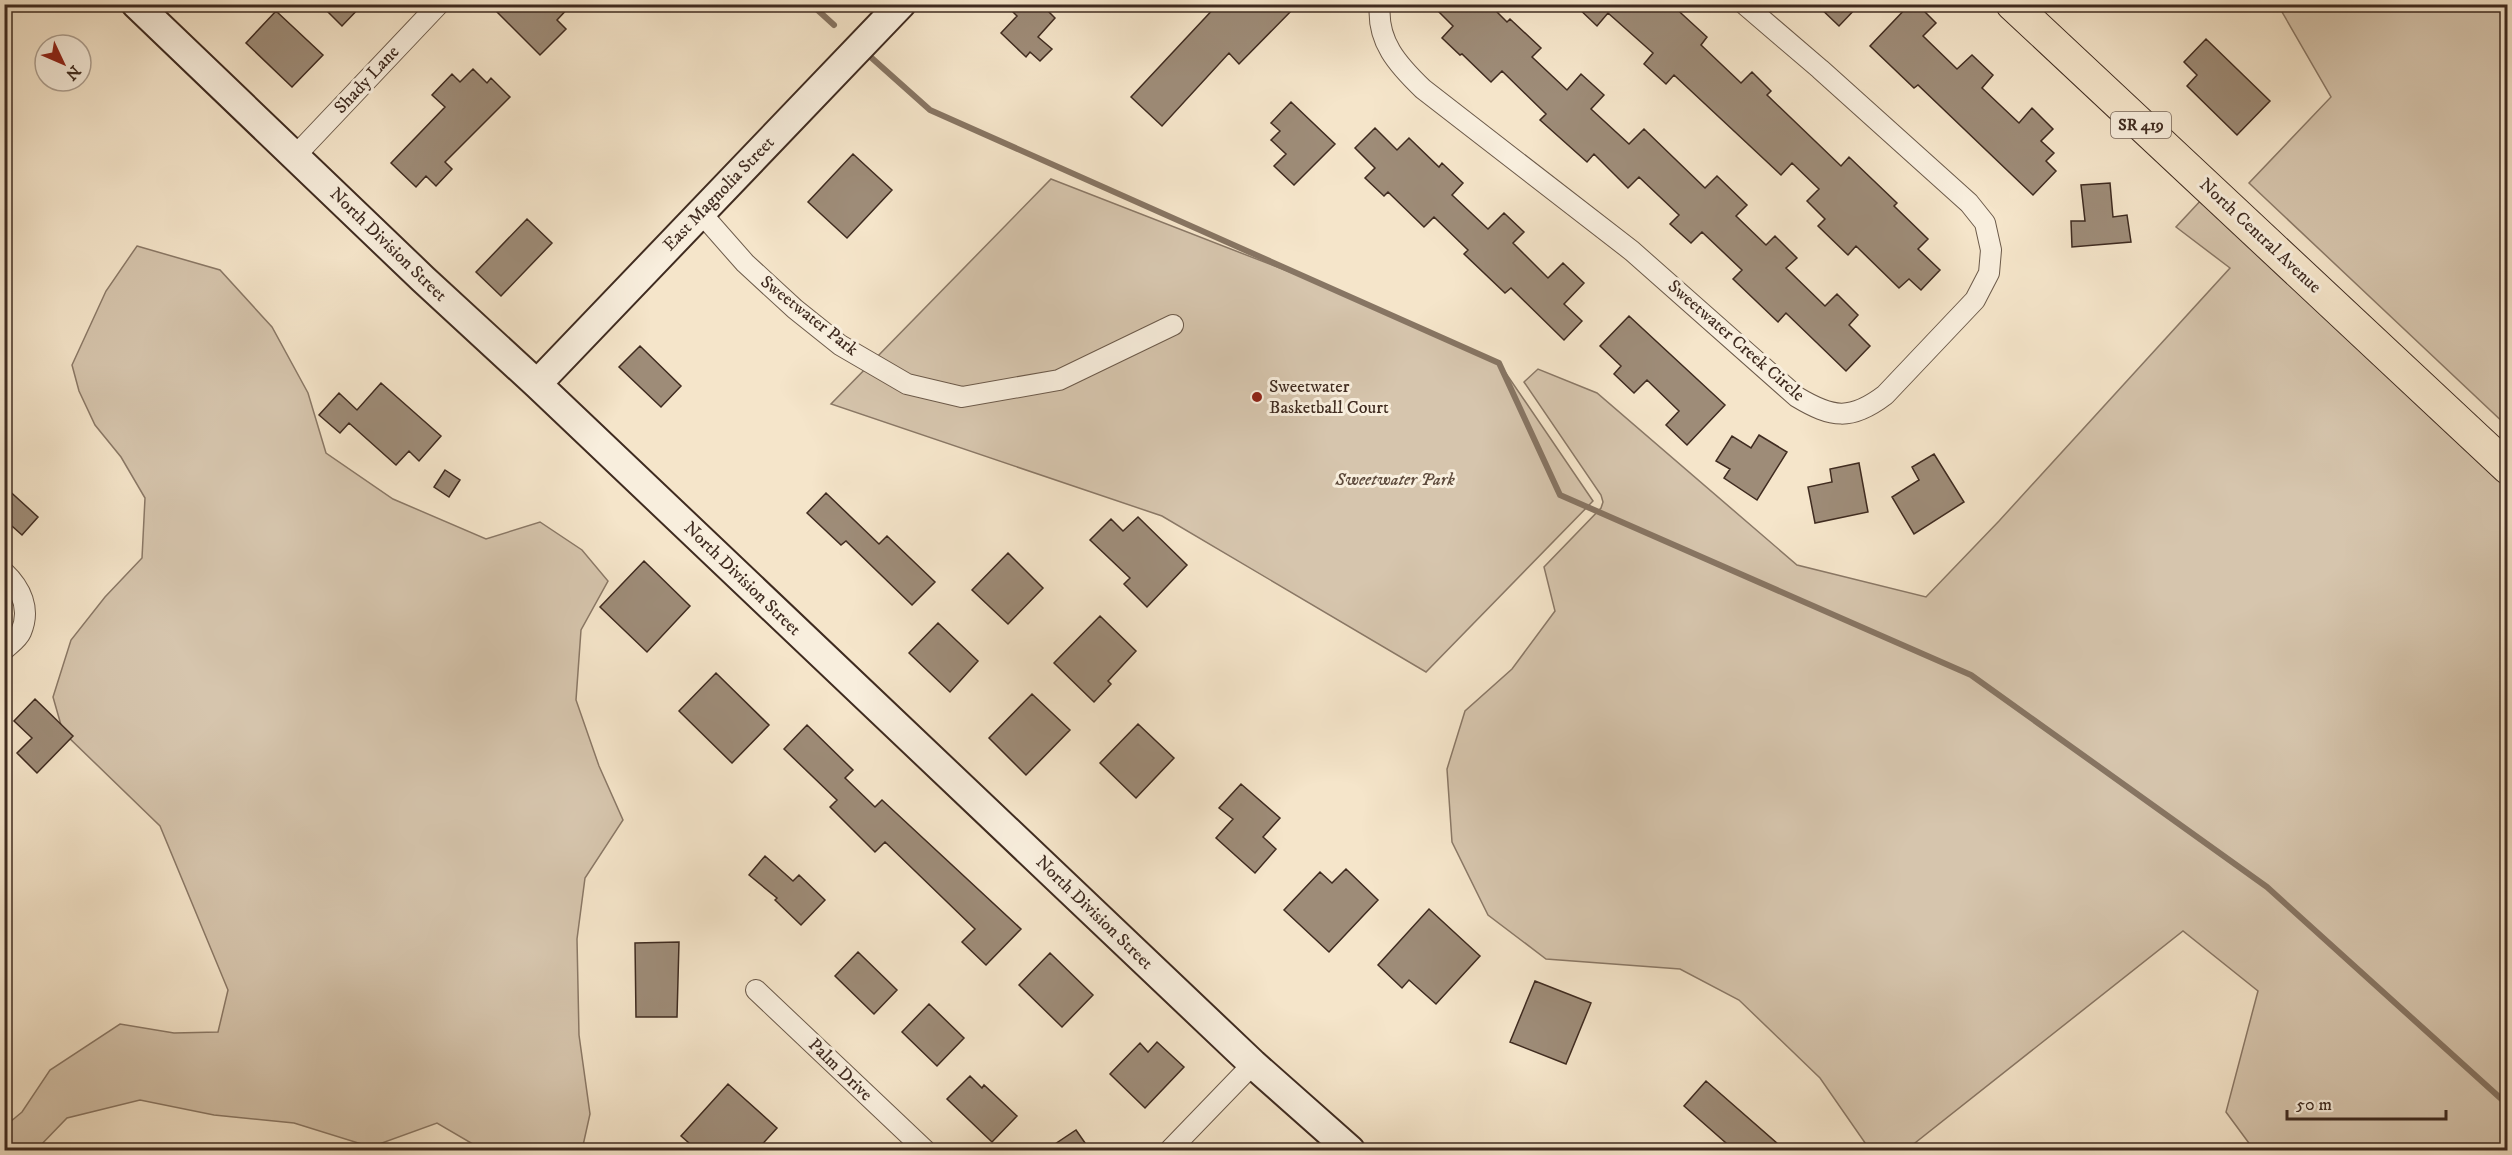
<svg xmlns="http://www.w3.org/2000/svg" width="2512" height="1155" viewBox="0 0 2512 1155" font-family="'IM FELL DW Pica',serif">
	<rect width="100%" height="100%" fill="#f5e5ca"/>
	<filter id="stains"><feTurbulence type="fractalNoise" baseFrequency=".00333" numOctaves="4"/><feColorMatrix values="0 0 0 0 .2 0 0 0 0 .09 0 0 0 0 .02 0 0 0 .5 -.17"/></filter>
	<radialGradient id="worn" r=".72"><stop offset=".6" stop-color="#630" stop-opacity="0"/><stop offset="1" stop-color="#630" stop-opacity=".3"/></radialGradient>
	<!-- green -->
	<path fill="#d6c5ad" stroke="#8a7866" stroke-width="1.5" d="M2278,5H2507V426L2249,183L2331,97Z
		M1051,179L1313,281L1499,363L1593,501L1426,672L1162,516L831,404Z
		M2203,198L2507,483V1150H2254L2226,1112L2258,991L2183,931L1906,1150H1870L1820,1078L1739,1000L1680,969L1546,959L1488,915L1452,842L1447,769L1465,711L1512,669L1555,611L1544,567L1601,508L1603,502L1601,495L1524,382L1538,369L1597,393L1797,565L1926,597L1999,521L2230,268L2176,227Z
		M137,246L220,270L272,327L308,393L326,453L393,499L486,539L540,522L582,550L608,581L581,630L576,700L599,766L623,820L585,878L577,939L579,1035L590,1114L582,1150H483L437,1123L371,1147L294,1123L214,1115L140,1100L67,1118L36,1150H5L4,1127L22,1112L50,1070L120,1024L174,1033L218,1032L228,990L160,826L63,732L53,697L71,640L105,597L142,558L145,498L121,457L95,425L79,391L72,365L106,291Z"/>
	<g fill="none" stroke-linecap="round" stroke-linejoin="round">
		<!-- stream -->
		<path stroke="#877563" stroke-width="6" d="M811,4L834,25
			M865,52L930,110L1499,363L1560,495L1971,675L2267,887L2508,1105"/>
	</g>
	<!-- building -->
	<path fill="#9e8c78" stroke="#3f2b20" stroke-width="1.5" d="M320,4H363L342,26Z
		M489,4H572L557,20L566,29L540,55Z
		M1005,4H1041L1055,18L1038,37L1052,49L1040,61L1030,52L1026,57L1001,33L1017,16Z
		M1218,4H1298L1239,64L1229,53L1162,126L1131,97Z
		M1431,4H1489L1507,22L1510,19L1541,48L1532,57L1567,90L1581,74L1604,95L1591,109L1629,144L1644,129L1705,188L1717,176L1747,205L1736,216L1766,245L1775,236L1797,258L1786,268L1825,306L1837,294L1858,315L1849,325L1870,346L1846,371L1786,313L1778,322L1733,279L1742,270L1702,232L1691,243L1670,224L1679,215L1639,177L1628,188L1594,154L1587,162L1540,120L1546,114L1502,71L1491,82L1462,54L1460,55L1442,38L1453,26Z
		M1574,4H1671L1707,37L1701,45L1741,83L1752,72L1771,91L1767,95L1841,166L1849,157L1897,203L1894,206L1928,239L1918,249L1940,270L1921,290L1909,279L1899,288L1856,246L1848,255L1818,226L1825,219L1807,201L1819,189L1792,163L1781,175L1674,75L1666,84L1644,64L1653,53L1608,13L1597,26Z
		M1816,4H1860L1839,26Z
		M1910,4H1917L1936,23L1923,36L1957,69L1972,55L1993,75L1982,88L2019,123L2032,108L2053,129L2041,141L2054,153L2046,161L2056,171L2033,195L1918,85L1914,88L1870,46Z
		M276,11L323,55L292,87L246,43Z
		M2206,39L2270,101L2237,135L2187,86L2197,75L2184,62Z
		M473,69L487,83L491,78L510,97L445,162L452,169L436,186L426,176L416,187L391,163L445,107L432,95L452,74L460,82Z
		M1291,102L1335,144L1294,185L1274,166L1286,154L1271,140L1280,131L1271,123Z
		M1375,128L1397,150L1409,138L1439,167L1442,163L1463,183L1452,195L1488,229L1504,213L1524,232L1513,243L1548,278L1563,263L1584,283L1564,304L1582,321L1564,340L1511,288L1505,293L1464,254L1468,250L1434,217L1424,227L1388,192L1384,196L1365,178L1375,168L1355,148Z
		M853,154L892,190L847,238L808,202Z
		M2110,183L2113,217L2127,215L2131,242L2072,247L2071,221H2085L2081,185Z
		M527,219L552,243L501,296L476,272Z
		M1629,316L1725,405L1687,445L1666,425L1679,411L1647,380L1634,393L1614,374L1621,366L1600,346Z
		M640,346L681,386L661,407L619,367Z
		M381,383L441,436L419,461L409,451L396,465L349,423L340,433L319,415L339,393L357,410Z
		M1759,435L1787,452L1757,500L1724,478L1730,469L1716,461L1732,436L1751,448Z
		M1934,454L1964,502L1914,534L1892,497L1919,480L1912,467Z
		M1859,463L1868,512L1815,523L1808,487L1832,482L1830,469Z
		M445,470L460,480L449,497L434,487Z
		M4,486L38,517L22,535L4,519Z
		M826,493L879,544L887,536L935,582L912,605L846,541L841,545L807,513Z
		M1138,517L1187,565L1147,607L1124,584L1130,578L1090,540L1111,519L1123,531Z
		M1008,553L1043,588L1008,624L972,590Z
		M644,561L690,606L647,652L600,607Z
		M1100,616L1136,651L1108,681L1111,684L1094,702L1054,663Z
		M938,623L978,661L950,692L909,653Z
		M716,673L769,725L732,763L679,711Z
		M1032,694L1070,730L1026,775L989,738Z
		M35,699L73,736L37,773L17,753L32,738L14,721Z
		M1138,724L1174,758L1136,798L1100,763Z
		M807,725L853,770L845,778L875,807L882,800L1021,929L986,965L962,942L975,929L885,842L875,852L830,807L837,800L784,749Z
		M1241,784L1280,818L1263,837L1276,849L1255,873L1216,838L1233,819L1219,808Z
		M765,856L793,881L799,875L825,900L801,925L775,900L777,898L749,875Z
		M1346,869L1378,900L1329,952L1284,910L1320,872L1332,883Z
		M1429,909L1480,956L1436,1004L1409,980L1402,988L1378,965Z
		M679,942L677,1017H636L635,943Z
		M858,952L897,990L874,1014L835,976Z
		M1050,953L1093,995L1062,1027L1019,985Z
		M1535,981L1591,1003L1566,1064L1510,1042Z
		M929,1004L964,1038L937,1066L902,1032Z
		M1157,1042L1184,1067L1145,1108L1110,1074L1140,1043L1148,1052Z
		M970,1076L982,1088L984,1085L1017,1116L992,1142L947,1099Z
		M1706,1081L1785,1150H1734L1684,1106Z
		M728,1084L777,1128L757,1150H697L681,1136Z
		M1076,1130L1090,1150H1046Z"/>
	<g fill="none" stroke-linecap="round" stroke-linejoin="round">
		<defs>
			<path id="street" d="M1380,4C1376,41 1398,65 1423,89L1632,251L1797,397C1832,418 1851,421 1885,395L1975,300L1989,273L1991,250L1985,223L1969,203L1820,69L1744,4
				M296,155L439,4
				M701,213L745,263L795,309L840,345L907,384L962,397L1059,380L1173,325
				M4,572C21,588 31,609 21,632C18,639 9,645 4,650
				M756,990L925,1150
				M1170,1150L1253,1064"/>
			<path id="secondary" d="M136,4L423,279L537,384L1253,1064L1350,1150
				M537,384L901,4"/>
			<path id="primary" d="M2012,4L2508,468"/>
		</defs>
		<!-- street casing -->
		<use href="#street" stroke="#6c5a4a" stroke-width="22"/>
		<!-- secondary casing -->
		<use href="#secondary" stroke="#3f2b20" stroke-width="32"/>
		<!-- primary casing -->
		<use href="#primary" stroke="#3f2b20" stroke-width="34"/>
		<!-- street -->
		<use href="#street" stroke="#f8eedd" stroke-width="20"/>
		<!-- secondary -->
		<use href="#secondary" stroke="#f8eedd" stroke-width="28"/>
		<!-- primary -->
		<use href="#primary" stroke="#f5e5ca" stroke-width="32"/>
	</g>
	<!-- markers -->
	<circle fill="#8f2418" stroke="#f8eedd" stroke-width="2" cx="1257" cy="397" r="6"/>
	<g text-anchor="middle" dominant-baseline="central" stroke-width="6" stroke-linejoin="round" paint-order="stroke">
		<!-- shield labels -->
		<rect fill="#f8eedd" stroke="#766659" stroke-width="1.5" x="2111" y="112" width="60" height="26" rx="4.5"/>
		<g font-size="16" font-weight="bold" fill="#3f2b20">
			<text x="2141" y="125">SR 419</text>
		</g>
		<!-- street labels -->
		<g font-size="18" fill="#3f2b20" stroke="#f8eedd">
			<text transform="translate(367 80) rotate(-47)">Shady Lane</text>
			<text transform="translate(719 194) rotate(-46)">East Magnolia Street</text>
			<text transform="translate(2260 236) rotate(43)">North Central Avenue</text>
			<text transform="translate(388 245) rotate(44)">North Division Street</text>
			<text transform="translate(809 316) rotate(38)">Sweetwater Park</text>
			<text transform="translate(1736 341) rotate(41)">Sweetwater Creek Circle</text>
			<text transform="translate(742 579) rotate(44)">North Division Street</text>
			<text transform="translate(1094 913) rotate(44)">North Division Street</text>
			<text transform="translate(840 1070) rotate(44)">Palm Drive</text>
		</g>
		<!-- poi labels -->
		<g font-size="18" fill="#3f2b20" stroke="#f8eedd" text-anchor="start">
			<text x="1269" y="387">Sweetwater<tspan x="1269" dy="21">Basketball Court</tspan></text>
		</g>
		<!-- park labels -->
		<g font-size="18" font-style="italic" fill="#5d4a3c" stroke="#f8eedd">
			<text x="1395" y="480">Sweetwater Park</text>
		</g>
	</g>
	<!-- margin -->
	<rect width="2512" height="1155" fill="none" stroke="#f5e5ca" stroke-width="24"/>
	<rect x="6" y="6" width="2500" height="1143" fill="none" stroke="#3f2b20" stroke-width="3"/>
	<rect x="12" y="12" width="2488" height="1131" fill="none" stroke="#3f2b20" stroke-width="1.5"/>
	<!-- north arrow -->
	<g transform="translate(63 63) rotate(134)"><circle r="28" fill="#f8eedd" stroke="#aea091" stroke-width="1.5"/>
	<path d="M0-4.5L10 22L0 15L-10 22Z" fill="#8f2418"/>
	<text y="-9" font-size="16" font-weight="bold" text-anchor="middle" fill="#3f2b20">N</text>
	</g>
	<!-- scale -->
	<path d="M2287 1110v9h159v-9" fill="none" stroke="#3f2b20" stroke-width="3"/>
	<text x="2296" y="1110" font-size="18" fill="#3f2b20" stroke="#f8eedd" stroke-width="4.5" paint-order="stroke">50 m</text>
	<rect width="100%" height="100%" filter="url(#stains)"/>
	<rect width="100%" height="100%" fill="url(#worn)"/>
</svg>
